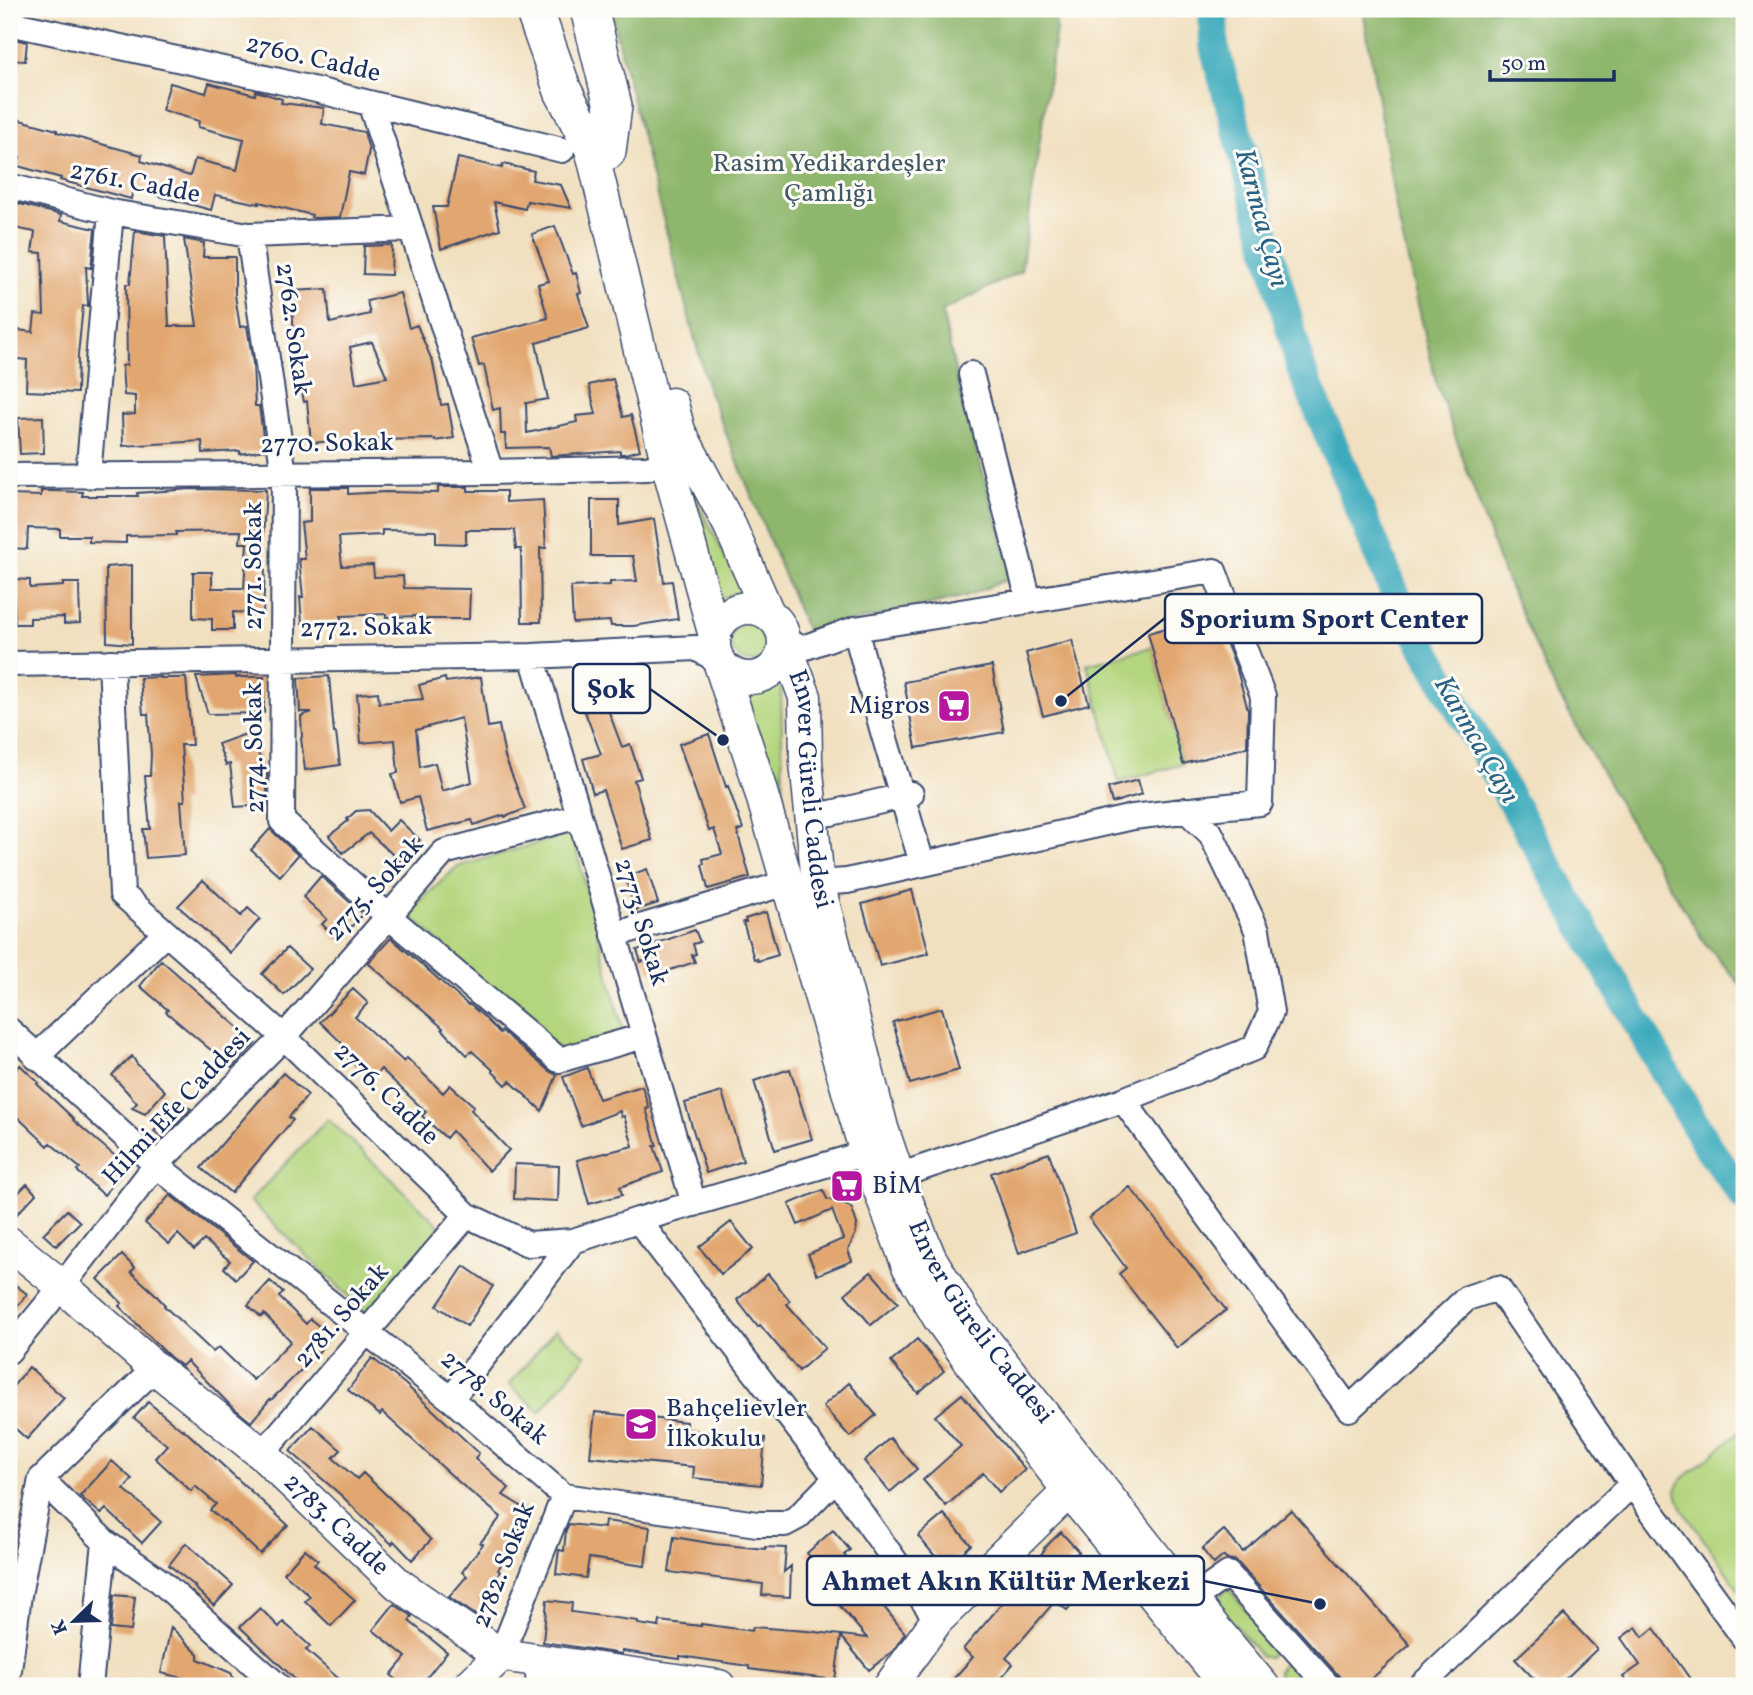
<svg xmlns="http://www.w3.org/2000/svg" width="1753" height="1695" viewBox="0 0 1753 1695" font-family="Vollkorn,serif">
	<rect width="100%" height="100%" fill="#fdfcf7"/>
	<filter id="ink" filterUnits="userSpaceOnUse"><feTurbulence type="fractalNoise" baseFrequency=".0143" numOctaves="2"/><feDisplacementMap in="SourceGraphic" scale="14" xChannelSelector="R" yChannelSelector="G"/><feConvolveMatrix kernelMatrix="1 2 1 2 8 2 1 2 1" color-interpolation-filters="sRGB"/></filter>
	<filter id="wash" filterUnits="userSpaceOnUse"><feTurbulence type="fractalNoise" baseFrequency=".00686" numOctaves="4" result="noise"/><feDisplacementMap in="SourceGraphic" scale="28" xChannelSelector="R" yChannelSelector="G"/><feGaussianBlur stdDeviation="1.57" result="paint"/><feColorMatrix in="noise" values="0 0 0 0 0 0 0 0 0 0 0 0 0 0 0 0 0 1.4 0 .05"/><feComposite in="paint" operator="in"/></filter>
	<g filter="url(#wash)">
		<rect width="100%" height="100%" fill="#f1e0c0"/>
		<!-- green -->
		<path fill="#b3d57d" stroke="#67826e" stroke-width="2" d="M668,446L744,592L732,594L711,605Z
			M731 641a21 21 0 1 1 42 0a21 21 0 1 1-42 0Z
			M1152,647L1183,764L1119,782L1087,664Z
			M781,676L784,858L738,685L764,687Z
			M572,833L624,1035L563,1053L407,913L457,867Z
			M328,1119L446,1232L367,1314L250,1201Z
			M555,1330L586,1356L540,1412L509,1385Z
			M1744,1428V1597L1683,1510L1676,1491L1681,1480Z
			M1229,1589L1276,1645L1269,1657H1261L1215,1601L1224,1591Z
			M1289,1661L1294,1664L1312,1686H1287L1279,1677L1278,1672L1280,1667Z"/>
		<!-- forest -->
		<path fill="#8eb66c" stroke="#547265" stroke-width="2" d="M610,9H1055L1056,29L1021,271L942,311L962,402L1014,577L966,596L856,621L809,637L708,389L651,173Z
			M1363,9H1744V989L1704,942L1623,810L1551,681L1501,567L1436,382L1396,209Z"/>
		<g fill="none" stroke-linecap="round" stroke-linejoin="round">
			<!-- river -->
			<path stroke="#3eabbd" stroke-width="30" d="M1213,9L1214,46L1301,368L1398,601L1706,1144L1744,1197"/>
		</g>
		<g id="blocks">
			<!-- building -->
			<path fill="#e2a771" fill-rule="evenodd" d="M9,38L27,42L25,61L9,60Z
				M170,83L206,93L209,83L255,95L256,91L282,99L281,103L324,108L322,124L364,132L369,150L364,175L349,172L340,217L316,218L311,217L312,215L259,202V204L215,195L211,210L133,189L131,199L60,180L61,178L18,166L20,158L9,157V117L57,130V132L142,155L141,161L190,176L195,159L237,170L244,139L198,127L199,121L162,110Z
				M458,158L502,168L503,164L534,171L532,180L561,185L571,208L527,201L525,209L494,202L500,229L441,249L433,207H447Z
				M9,201L61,215L60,221L95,229L91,268L86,267L88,304V306H83L78,355L77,393L26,391L27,360L9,358V329L33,332L35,314L44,315L42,253L32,252L35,232L9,227Z
				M555,226L573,274L576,273L581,293L578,294L589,328L536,343L548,399L526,403L527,433L577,422L576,416L596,414L589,385L613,379L623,417L631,415L640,450L625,454H620V451L551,456L549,447L506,448L505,434H501L500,408L493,410L484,365L479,366L471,338L548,318L538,284L549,281L532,234Z
				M135,231L165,236L169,326H197L184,239L204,243L203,257H235V295L240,327L247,326L253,363L255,406H259L265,450L240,454V451L203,453L202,441L123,446L122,415L135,414V396L124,395L122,366L127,365L126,284H130Z
				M392,245L391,275L363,274L364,246Z
				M327,289L330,323L370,314L367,301L400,293L409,328L417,325L433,363L441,405L448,404L454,438L435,441V439L377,440L376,448L344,444V440L311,443L307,401L304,402L298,370L302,369L294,336L291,291ZM372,342L387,377L356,383L350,347Z
				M43,417L44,453L20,454L18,418Z
				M438,487H468V491H506V502L543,500L546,548H540L541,622H522L521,549H516L514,530H466V544L436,543V531L382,530V535L339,537L342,566L373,565L374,577L403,576L404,588L470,589L469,619H417V616L386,617V614L341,616V620L302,623L300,597H303L299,559H305L301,523L310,522V488H348V494L386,492L438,493Z
				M191,489L266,490L261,569H265L263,614L233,612V630H212V619L193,618V572H212V588H244L247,543H240L241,531L176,532V535L126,536V543L89,542V536H60V529L28,528L27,549L9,548V495L41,496V491H53L83,492L82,496H138L137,493Z
				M591,500H619V525L654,519L664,582L672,581L678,619L633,626H611L610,621L573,623L571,587L610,585V582L637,581L633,556H591Z
				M132,565V644L107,642L106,567Z
				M13,579L30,580V588L63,586V583H79L80,623L64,624V617L30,618V624H15Z
				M1215,615L1237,670L1248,710L1247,747L1183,764L1148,633Z
				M1072,640L1089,704L1043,716L1026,653Z
				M992,666L1004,732L916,748L904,682Z
				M236,675V677H264V713L208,714L196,677Z
				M329,676L334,733H336L340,765L305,770L301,738L302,737L301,716L312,712H300L298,678Z
				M160,677V678H186L192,745H181L185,801H181L185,855L146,858L143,829H150L145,776H150L151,754L148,714H143L140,678Z
				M481,677L488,727L499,725L505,757L525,809L505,817L504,815L474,825L472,820L427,831L418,797L400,802L392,774L398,773L395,740L361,743L357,694L378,692L379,703L423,699L419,685L445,678L446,682ZM461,718L472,782L442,791L435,763L420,767L416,730Z
				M600,688L622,747L630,744L641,778L634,780L652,840L622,849L603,790L593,793L583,759L601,754L579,696Z
				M251,732L264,770H267V805L235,807L230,764L226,765L218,744Z
				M709,734L726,787L728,786L743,829L737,831L750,877L708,889L702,865L704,864L703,859L722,854L714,829L709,831L679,744Z
				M1138,780L1142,794L1112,803L1108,788Z
				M369,810L388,831L399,820L420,840L400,861L369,833L343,853L329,836L348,821L347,819L356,811Z
				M270,829L298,855L280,876L251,850Z
				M647,869L658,903L636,910L625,877Z
				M321,876L363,914L338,941L322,924L327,919L303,897Z
				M203,880L241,916L248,908L260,919L230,953L178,906Z
				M912,890L929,953L880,966L862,904Z
				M766,912L778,955L758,961L757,958L754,959L743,922H746L745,919Z
				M695,930L700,942L693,944L696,954L692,955L695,962L655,975L653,971H649L646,960L641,962L637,950Z
				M391,938L468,1005L469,1004L482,1015L500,1033L502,1031L549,1071L557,1075L542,1111L510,1081L506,1085L492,1071L493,1070L472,1051L467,1055L442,1029L443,1028L368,963Z
				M287,948L310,969L284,995L262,974Z
				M161,960L256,1043L232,1068L166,1012L168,1010L140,986Z
				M353,989L368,1003L355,1017L404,1062L407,1058L443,1093L450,1085L474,1106L471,1110L509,1150L489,1171L452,1131L446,1138L422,1116L426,1112L381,1069L371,1080L343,1054L348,1049L320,1022Z
				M942,1008L959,1070L910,1084L893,1022Z
				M132,1056L137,1064L165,1091L145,1114L132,1108L137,1103L112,1075Z
				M20,1065L39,1083L37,1084L74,1119L73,1120L128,1167L104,1195L77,1171L80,1168L50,1143L48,1146L9,1109V1077Z
				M587,1068L599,1099L642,1086L649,1108L646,1109L657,1146H654L663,1172L620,1187L622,1195L589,1204L577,1160L633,1146L624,1116L621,1117L620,1111L581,1126L563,1077Z
				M790,1069L812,1139L775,1150L754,1081Z
				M283,1073L308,1095L289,1117L293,1120L231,1193L201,1168Z
				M722,1092L743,1161L706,1173L685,1103Z
				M184,1105L191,1109L162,1138L154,1131Z
				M1049,1153L1076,1233L1019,1253L991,1173Z
				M515,1164L559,1166L558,1201L514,1199Z
				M27,1184L36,1194L16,1215L9,1208V1202Z
				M1130,1187L1226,1310L1177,1348L1119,1274L1126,1268L1089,1218Z
				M823,1190L827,1199L846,1204L852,1209L857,1224L856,1233L848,1250L852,1261L817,1275L808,1254L843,1239L832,1210L798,1225L789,1204Z
				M170,1195L253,1261L236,1279L224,1268L230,1261L204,1240L194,1250L178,1234L169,1244L145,1223Z
				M67,1210L80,1222L56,1246L43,1234Z
				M731,1222L753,1249L721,1274L699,1247Z
				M122,1255L135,1268L131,1272L153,1292L165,1305L164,1306L213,1352L219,1347L253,1380L291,1341L264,1314L261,1317L248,1305L270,1281L283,1292L279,1297L306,1324L310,1319L331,1336L317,1354L271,1400L270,1399L251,1422L229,1404L187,1361L182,1366L170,1357L119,1306L122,1303L98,1279Z
				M464,1266L493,1286L467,1326L437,1306Z
				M871,1272L898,1303L871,1325L845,1294Z
				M768,1274L790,1301L787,1304L825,1348L799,1371L760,1325L758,1327L737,1300Z
				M9,1280L27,1294L9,1317Z
				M917,1339L944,1371L918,1393L891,1362Z
				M372,1358L405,1384L479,1453L475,1458L509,1488L503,1495L529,1511L498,1570L500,1572L482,1598L491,1605L480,1618L449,1597L467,1576L462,1572L483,1544L480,1543L501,1517L461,1484L382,1412L380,1415L348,1390Z
				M29,1367L64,1398L27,1439L9,1423V1391Z
				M849,1383L876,1415L850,1437L823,1406Z
				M962,1394L1025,1470L999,1492L983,1473L946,1506L923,1480L961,1446L935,1416Z
				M148,1402L182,1430L183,1429L288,1525L260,1554L224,1520L223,1521L210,1510L216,1504L195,1486L191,1491L155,1458L167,1445L134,1418Z
				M595,1412L686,1422V1430L765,1438L761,1485L693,1478L694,1467L590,1457Z
				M313,1426L341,1450L333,1458L357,1479L363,1473L413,1520L412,1521L431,1540L412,1560L394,1541L392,1544L375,1529L342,1496L290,1451Z
				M890,1438L917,1469L890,1492L864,1461Z
				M112,1461L132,1479L124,1489L161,1522L142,1543L106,1509L101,1514L80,1496Z
				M1291,1510L1410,1645L1363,1686H1342L1339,1676L1239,1564L1234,1560L1226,1559L1223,1556L1214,1564L1202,1549L1224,1530L1243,1552Z
				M944,1514L971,1545L945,1568L918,1536Z
				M605,1521L650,1527L645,1566L589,1558L586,1578L556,1574L559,1550L564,1551L566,1530L569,1524L604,1528Z
				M833,1530L850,1550L844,1555L886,1605L884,1607L905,1633L893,1651L869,1670L841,1636L835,1680L749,1669V1666L680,1656V1659L622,1651V1654L543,1642L547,1600L572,1603L571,1612L638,1621V1624L659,1627L660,1621L701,1626V1624L752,1631L753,1627L806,1631L867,1638L824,1587H836L807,1553Z
				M1061,1532L1079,1552L1056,1573L1081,1592L1067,1610L1055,1601L1006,1658L1013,1664L994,1686H947L973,1657L963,1649L1024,1578L1045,1549L1044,1548Z
				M674,1537L715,1544L765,1549V1547L786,1548L784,1572L791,1566L790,1597L762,1595L763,1584L669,1572Z
				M186,1543L233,1585L214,1606L194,1587L195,1586L169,1565Z
				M305,1549L318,1560L314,1564L355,1600L331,1626L305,1601L310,1596L284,1573Z
				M114,1595L135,1597L131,1631L111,1629Z
				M394,1604L412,1616L409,1621L447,1652L420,1686H404L391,1675L406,1657L373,1630Z
				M260,1608L279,1627L283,1622L296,1633L310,1646L306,1650L347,1686H302L240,1627Z
				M1564,1614L1597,1649L1558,1686H1541L1515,1659Z
				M171,1627L198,1654V1659L231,1673L237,1686H218L161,1673Z
				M1636,1627L1643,1637L1654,1628L1695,1686H1630L1623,1677L1640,1665L1621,1638Z"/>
		</g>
	</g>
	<g filter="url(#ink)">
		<use href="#blocks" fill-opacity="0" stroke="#3b4a6d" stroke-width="2"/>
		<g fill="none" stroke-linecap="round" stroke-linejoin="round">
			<defs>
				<path id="minor" d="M9,23L279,81L562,150
					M370,103L491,472
					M9,186L111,212L249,235L411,229
					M249,235L284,474L282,821L388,916L559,1060L644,1036
					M971,374L1029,601
					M9,476L491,472L647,468
					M88,476L111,212
					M785,644L806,647L855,629L883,732L922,863
					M532,656L694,1204
					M111,662L122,894L284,1037L467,1215L528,1244L573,1241L638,1220L866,1153
					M9,664L532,656L696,648L719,661
					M1186,810L1211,834L1257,930L1271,1012L1254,1048L1123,1100L1349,1409L1467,1298L1498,1288L1632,1484
					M811,815L831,813L911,794
					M818,883L847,881L1133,817L1217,807L1260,803L1263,696L1214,571L855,629
					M614,935L776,886
					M9,1030L156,1165L451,1399L564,1496L757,1524H785L798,1517L836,1478
					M36,1057L166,933
					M898,1176L1123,1100
					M638,1220L836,1478L937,1620
					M9,1351L62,1286L156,1165L284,1037L444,852L579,816
					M451,1399L573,1241
					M262,1454L467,1215
					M41,1479L105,1542L160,1581L278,1686
					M1189,1596L1204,1591L1228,1574L1328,1686
					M501,1655L564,1496
					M537,1661L539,1686
					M9,1670L19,1595L41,1479L155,1368
					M90,1686L105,1542
					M1421,1686L1632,1484L1744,1638"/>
				<g id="major">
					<path d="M583,122L594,160L668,466L715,636"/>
					<path d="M672,404L679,431L730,526L768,613"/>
					<circle cx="749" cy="643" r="35"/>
					<path id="s1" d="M785,644L805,697L806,762L818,883L882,1128L907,1202L930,1258L964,1314L1160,1563L1263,1686"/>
					<path d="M719,661L754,768L866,1153L908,1266L939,1318L988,1386L1069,1491L1227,1686"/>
					<path id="s2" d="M9,1243L62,1286L155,1368L262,1454L398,1584L501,1655L719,1686"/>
					<path d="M469,1686L501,1655"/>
					<path d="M890,1686L937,1620L1069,1491"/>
				</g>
				<path id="highway" d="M534,9L563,91L588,139
					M589,9L613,106L607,151"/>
			</defs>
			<!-- minor casing -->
			<use href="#minor" stroke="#3b4a6d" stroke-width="28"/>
			<!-- major casing -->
			<use href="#major" stroke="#3b4a6d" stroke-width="35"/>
			<!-- highway casing -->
			<use href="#highway" stroke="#3b4a6d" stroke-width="40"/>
			<!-- minor -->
			<use href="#minor" stroke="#fff" stroke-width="24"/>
			<!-- major -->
			<use href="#major" stroke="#fff" stroke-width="32"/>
			<!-- highway -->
			<use href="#highway" stroke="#fff" stroke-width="37"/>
		</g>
	</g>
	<!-- icons -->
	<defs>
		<symbol id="supermarket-square" viewBox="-11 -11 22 22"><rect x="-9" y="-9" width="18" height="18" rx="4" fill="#b5179e" stroke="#fdfcf7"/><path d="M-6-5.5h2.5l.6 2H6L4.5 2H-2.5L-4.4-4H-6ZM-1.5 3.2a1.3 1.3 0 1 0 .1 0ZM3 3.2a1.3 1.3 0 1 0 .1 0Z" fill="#fff"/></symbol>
		<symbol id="school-square" viewBox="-11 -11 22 22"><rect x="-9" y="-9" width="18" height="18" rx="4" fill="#b5179e" stroke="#fdfcf7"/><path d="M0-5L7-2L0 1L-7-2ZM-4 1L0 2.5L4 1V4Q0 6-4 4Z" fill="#fff"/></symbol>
	</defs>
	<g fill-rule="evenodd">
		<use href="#supermarket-square" x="935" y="687" width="38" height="38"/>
		<use href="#supermarket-square" x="828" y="1167" width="38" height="38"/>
		<use href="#school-square" x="622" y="1405" width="38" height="38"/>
	</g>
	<g text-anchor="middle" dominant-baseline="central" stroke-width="6" stroke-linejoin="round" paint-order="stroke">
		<!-- street labels -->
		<g font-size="26" fill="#1b2f5e" stroke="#fdfcf7">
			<text transform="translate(313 59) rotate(13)">2760. Cadde</text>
			<text transform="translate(135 183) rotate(11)">2761. Cadde</text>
			<text transform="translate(293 329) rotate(82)">2762. Sokak</text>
			<text transform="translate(327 444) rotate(-1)">2770. Sokak</text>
			<text transform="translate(254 566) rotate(-90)">2771. Sokak</text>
			<text transform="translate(366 628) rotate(-1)">2772. Sokak</text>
			<text transform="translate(255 748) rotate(-91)">2774. Sokak</text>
			<text stroke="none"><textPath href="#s1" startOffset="149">Enver Güreli Caddesi</textPath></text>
			<text transform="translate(375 889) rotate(-48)">2775. Sokak</text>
			<text transform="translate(641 922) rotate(73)">2773. Sokak</text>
			<text transform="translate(386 1094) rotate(44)">2776. Cadde</text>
			<text transform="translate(177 1107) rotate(-47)">Hilmi Efe Caddesi</text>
			<text transform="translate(342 1316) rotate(-49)">2781. Sokak</text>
			<text stroke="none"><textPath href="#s1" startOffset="716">Enver Güreli Caddesi</textPath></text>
			<text transform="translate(494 1398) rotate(40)">2778. Sokak</text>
			<text stroke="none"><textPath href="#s2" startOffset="432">2783. Cadde</textPath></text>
			<text transform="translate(504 1565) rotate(-69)">2782. Sokak</text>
		</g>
		<!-- park labels -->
		<g font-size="26" fill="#415866" stroke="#fdfcf7">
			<text x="829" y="164">Rasim Yedikardeşler<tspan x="829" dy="30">Çamlığı</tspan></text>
		</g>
		<!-- poi labels -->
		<g font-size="26" fill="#1b2f5e" stroke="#fdfcf7" text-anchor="start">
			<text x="930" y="706" text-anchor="end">Migros</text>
			<text x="872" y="1186">BİM</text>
			<text x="666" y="1409">Bahçelievler<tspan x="666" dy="30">İlkokulu</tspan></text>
		</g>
		<!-- water labels -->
		<g font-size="28" font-style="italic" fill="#296184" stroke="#fdfcf7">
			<text transform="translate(1261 218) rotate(75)">Karınca Çayı</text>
			<text transform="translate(1476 740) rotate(60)">Karınca Çayı</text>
		</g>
	</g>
	<!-- callouts -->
	<path fill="none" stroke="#1b2f5e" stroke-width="2.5" d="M1061 701L1165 618M723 740L650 689M1320 1604L1204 1581"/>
	<g fill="#1b2f5e" stroke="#fdfcf7" stroke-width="2.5">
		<circle cx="1061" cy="701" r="7"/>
		<circle cx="723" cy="740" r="7"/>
		<circle cx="1320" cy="1604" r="7"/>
	</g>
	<g fill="#fdfcf7" stroke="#1b2f5e" stroke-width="2.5">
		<rect x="1165" y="594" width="317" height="49" rx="7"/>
		<rect x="573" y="664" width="77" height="49" rx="7"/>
		<rect x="807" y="1556" width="397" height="49" rx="7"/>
	</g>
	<g font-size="28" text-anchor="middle" font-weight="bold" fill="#1b2f5e">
		<text x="1324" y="628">Sporium Sport Center</text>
		<text x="611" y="698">Şok</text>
		<text x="1006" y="1590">Ahmet Akın Kültür Merkezi</text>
	</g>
	<!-- margin -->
	<rect width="1753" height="1695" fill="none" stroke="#fdfcf7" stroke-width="35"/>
	<!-- north arrow -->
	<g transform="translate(74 1621) rotate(247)" stroke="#fdfcf7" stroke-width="5" paint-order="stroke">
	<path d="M0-5L12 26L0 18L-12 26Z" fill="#1b2f5e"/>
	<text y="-10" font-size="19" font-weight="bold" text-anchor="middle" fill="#1b2f5e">K</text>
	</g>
	<!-- scale -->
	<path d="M1490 70v10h124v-10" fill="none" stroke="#1b2f5e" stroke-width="3.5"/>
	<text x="1501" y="70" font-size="21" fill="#1b2f5e" stroke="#fdfcf7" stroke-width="5" paint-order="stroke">50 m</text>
</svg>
